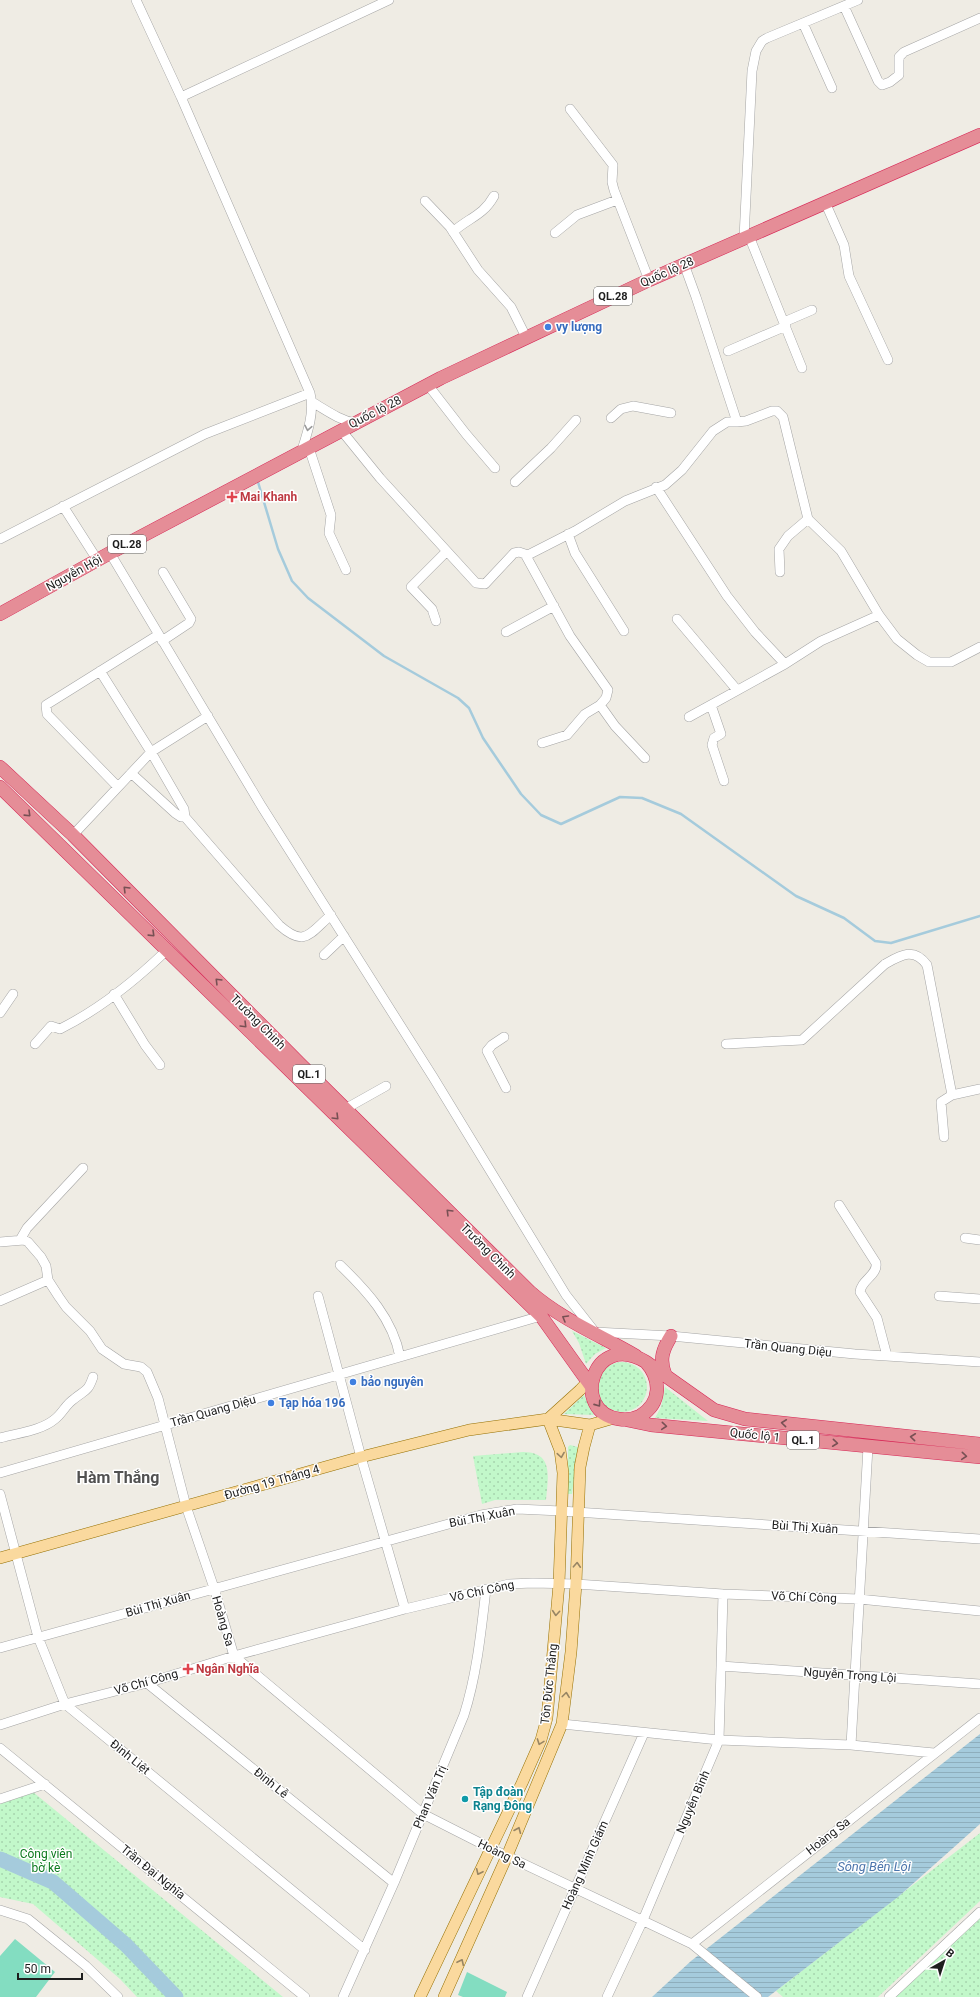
<svg xmlns="http://www.w3.org/2000/svg" width="980" height="1997" viewBox="0 0 980 1997" font-family="Roboto,sans-serif">
	<defs>
		<pattern id="park-dots" width="8" height="8" patternUnits="userSpaceOnUse"><rect width="8" height="8" fill="#c2f8ca"/><path d="M2 2h.1M6 6h.1" fill="none" stroke="#a6d4ad" stroke-width="1.8" stroke-linecap="round"/></pattern>
		<pattern id="water-rules" width="6" height="5" patternUnits="userSpaceOnUse"><rect width="6" height="5" fill="#a5cbdc"/><path d="M0 2.5h6" fill="none" stroke="#8eaebc"/></pattern>
	</defs>
	<rect width="100%" height="100%" fill="#efece4"/>
	<!-- park -->
	<path fill="url(#park-dots)" d="M572,1331L606,1348L595,1354L586,1364L579,1343Z
		M597 1387a25 25 0 1 1 50 0a25 25 0 1 1-50 0Z
		M665,1387L708,1421L655,1418L661,1407Z
		M584,1395L594,1415L564,1414Z
		M570,1445L578,1447L572,1494H568V1447Z
		M523,1452C554,1452 548,1477 546,1500H495L482,1504L473,1456Z
		M33,1792L283,1997H137L120,1979L33,1904L0,1897V1802Z
		M980,1833V1901L878,1997H783L776,1991Z
		M980,1916V1997H894Z"/>
	<!-- pitch -->
	<path fill="#83ddc1" d="M15,1939L55,1972L36,1997H0V1956Z
		M467,1972L507,1992L505,1997H463L458,1995Z"/>
	<!-- water -->
	<path fill="url(#water-rules)" d="M980,1734V1824L898,1897L768,1997H652L691,1961Z"/>
	<g fill="none" stroke-linecap="round" stroke-linejoin="round">
		<!-- stream -->
		<path stroke="#a5cbdc" stroke-width="2.5" d="M258,482L278,549L292,581L308,598L384,656L458,698L469,708L483,738L521,794L541,815L561,824L620,797L642,798L681,814L796,896L844,918L875,941L891,943L980,916"/>
		<!-- river -->
		<path stroke="#a5cbdc" stroke-width="15" d="M0,1859L53,1882L126,1945L176,1997"/>
		<defs>
			<path id="minor" d="M136,0L181,97L310,393C315,412 307,434 301,453
				M844,6L878,81L882,85L890,82L899,75V57L904,52L980,18
				M803,23L832,88
				M181,97L389,0
				M570,109L613,165L612,182L614,190L649,280
				M425,201L450,227L478,270L511,307L526,337
				M825,202L844,245L849,276L888,360
				M453,232C468,218 483,216 494,196
				M555,233L577,215L617,200
				M749,236L802,368
				M744,238L752,71L756,51L762,41L767,38L858,0
				M684,264L696,297L737,422L746,421L772,411H777L783,417L808,519L841,551L879,615L897,639L917,655L929,662H951L980,647
				M784,322L812,310
				M728,351L786,326
				M428,385L466,434L495,468
				M312,402C326,410 339,420 355,423
				M611,418L621,409L633,406L671,413
				M341,430L380,478L476,583L485,584L514,553L519,552L525,554L570,636L608,690L606,698L600,705L585,714L567,735L542,743
				M309,448L331,515L329,533L346,570
				M515,482L551,448L576,420
				M656,487L727,596L755,632L785,664
				M63,506L98,561
				M568,534L575,553L624,631
				M0,539L205,434L310,393
				M110,553L262,807L433,1077L566,1295L595,1332L671,1336L855,1354L980,1362
				M526,556L575,531L625,501L665,485L682,470L713,431L727,422H737
				M780,572L779,549L788,536L808,519
				M677,619L737,690
				M436,621L432,609L411,587L446,552
				M506,632L554,606
				M162,641L189,623L191,619L163,572
				M100,671L151,752L184,809L185,817L279,925C305,948 309,934 331,915
				M600,705L615,726L645,758
				M711,705L721,734L714,738L712,745L724,781
				M689,717L785,664L821,641L879,615
				M131,773L175,813L181,817H185
				M118,787L47,714L46,705L158,635
				M73,835L151,752L208,716
				M324,955L344,936
				M114,994L145,1045L160,1065
				M0,1013L13,994
				M504,1037L492,1045L487,1051L506,1088
				M35,1044L51,1026L60,1029C100,1009 136,980 168,949
				M726,1044L802,1040L885,964C901,955 914,947 927,965L952,1095
				M345,1109L386,1086
				M944,1137L941,1102L952,1095L980,1089
				M839,1205L876,1263C878,1275 861,1280 860,1292L877,1318L887,1356
				M965,1238L980,1240
				M20,1240L27,1228L83,1168
				M0,1242L24,1240L28,1242L41,1257L46,1266L48,1280L59,1297L66,1307L90,1331L102,1349L124,1364L141,1367L147,1372L158,1398L186,1506L214,1588L234,1656L423,1814L490,1848L692,1944L980,1718
				M340,1265C367,1291 393,1319 400,1357
				M318,1296L361,1457L405,1609
				M939,1296L980,1299
				M0,1301L48,1280
				M0,1438C17,1433 41,1431 55,1419C62,1414 66,1404 74,1399C85,1390 88,1392 93,1377
				M0,1473L541,1316
				M0,1494L38,1637L65,1704L365,1950
				M0,1648L481,1515L517,1509L561,1511L980,1539
				M721,1666L980,1684
				M147,1683L394,1883
				M562,1724L719,1740L851,1745L934,1753
				M0,1725L65,1704L147,1683L234,1656L405,1609L509,1584L533,1583L576,1584L723,1594L859,1599L980,1611
				M851,1745L868,1447
				M0,1748L305,1997
				M0,1799L45,1784
				M0,1910L28,1919L86,1966L118,1997
				M692,1944L757,1997
				M343,1997L394,1883L464,1715C477,1674 481,1632 486,1589
				M527,1997L644,1733
				M607,1997L643,1920L719,1740L723,1594
				M889,1997L980,1912"/>
			<path id="major" d="M548,1419L580,1390L593,1376
				M0,1558L361,1457L469,1430L548,1419L590,1425L614,1418
				M420,1997L522,1783L541,1740L547,1718L559,1584L563,1473L560,1450L548,1419
				M444,1997L507,1856L562,1724L571,1652L576,1584L580,1467L584,1447L590,1425"/>
			<path id="highway" d="M0,614L110,553L441,378L649,280L980,135
				M0,767L73,835L300,1064L530,1292C562,1320 600,1335 636,1356
				M0,787L541,1316L591,1386
				M646,1362C661,1379 662,1403 640,1416C634,1419 626,1420 619,1419C570,1413 592,1329 646,1362L714,1410L745,1419L980,1444
				M665,1374C659,1359 663,1349 671,1336
				M627,1420L651,1425L980,1457"/>
		</defs>
		<!-- minor casing -->
		<use href="#minor" stroke="#a5a5a5" stroke-width="10"/>
		<!-- major casing -->
		<use href="#major" stroke="#957003" stroke-width="12"/>
		<!-- highway casing -->
		<use href="#highway" stroke="#d72756" stroke-width="14"/>
		<!-- minor -->
		<use href="#minor" stroke="#fff" stroke-width="9"/>
		<!-- major -->
		<use href="#major" stroke="#fad99e" stroke-width="11"/>
		<!-- highway -->
		<use href="#highway" stroke="#e58d97" stroke-width="13"/>
	</g>
	<!-- one-way arrows -->
	<defs><path id="oneway-chevron" d="M-2-3.5L2.5 0L-2 3.5" fill="none" stroke-width="1.6" stroke-linecap="round" stroke-linejoin="round"/></defs>
	<use stroke="#9a9a9a" href="#oneway-chevron" transform="translate(308 428) rotate(101)"/>
	<g stroke="#785054">
		<use href="#oneway-chevron" transform="translate(28 814) rotate(44)"/>
		<use href="#oneway-chevron" transform="translate(126 889) rotate(-135)"/>
		<use href="#oneway-chevron" transform="translate(152 934) rotate(44)"/>
		<use href="#oneway-chevron" transform="translate(218 981) rotate(-135)"/>
		<use href="#oneway-chevron" transform="translate(244 1025) rotate(45)"/>
		<use href="#oneway-chevron" transform="translate(336 1117) rotate(45)"/>
		<use href="#oneway-chevron" transform="translate(449 1212) rotate(-135)"/>
		<use href="#oneway-chevron" transform="translate(565 1318) rotate(-150)"/>
		<use href="#oneway-chevron" transform="translate(598 1404) rotate(55)"/>
		<use href="#oneway-chevron" transform="translate(784 1423) rotate(-174)"/>
		<use href="#oneway-chevron" transform="translate(664 1426) rotate(5)"/>
		<use href="#oneway-chevron" transform="translate(913 1437) rotate(-174)"/>
		<use href="#oneway-chevron" transform="translate(835 1443) rotate(6)"/>
		<use href="#oneway-chevron" transform="translate(964 1456) rotate(5)"/>
	</g>
	<g stroke="#978564">
		<use href="#oneway-chevron" transform="translate(561 1455) rotate(81)"/>
		<use href="#oneway-chevron" transform="translate(577 1565) rotate(-87)"/>
		<use href="#oneway-chevron" transform="translate(556 1613) rotate(95)"/>
		<use href="#oneway-chevron" transform="translate(566 1695) rotate(-83)"/>
		<use href="#oneway-chevron" transform="translate(540 1742) rotate(110)"/>
		<use href="#oneway-chevron" transform="translate(518 1830) rotate(-67)"/>
		<use href="#oneway-chevron" transform="translate(479 1872) rotate(115)"/>
		<use href="#oneway-chevron" transform="translate(461 1962) rotate(-65)"/>
	</g>
	<!-- markers -->
	<g fill="#3f7fe0" stroke="#fff" stroke-width="1.5">
		<circle cx="548" cy="327" r="4"/>
		<circle cx="353" cy="1382" r="4"/>
		<circle cx="271" cy="1403" r="4"/>
	</g>
	<g fill="#e0444e" stroke="#fff" stroke-width="1.5">
		<path d="M230 491h4v4h4v4h-4v4h-4v-4h-4v-4h4z"/>
		<path d="M186 1663h4v4h4v4h-4v4h-4v-4h-4v-4h4z"/>
	</g>
	<circle fill="#0f9aa8" stroke="#fff" stroke-width="1.5" cx="465" cy="1799" r="4"/>
	<g text-anchor="middle" dominant-baseline="central" stroke-width="3" stroke-linejoin="round" paint-order="stroke">
		<!-- shield labels -->
		<g fill="#fff" stroke="#626262" stroke-width="1">
			<rect x="594" y="287" width="38" height="18" rx="3"/>
			<rect x="108" y="535" width="38" height="18" rx="3"/>
			<rect x="293" y="1065" width="32" height="18" rx="3"/>
			<rect x="787" y="1431" width="32" height="18" rx="3"/>
		</g>
		<g font-size="11" font-weight="bold" fill="#1e1e1e">
			<text x="613" y="296">QL.28</text>
			<text x="127" y="544">QL.28</text>
			<text x="309" y="1074">QL.1</text>
			<text x="803" y="1440">QL.1</text>
		</g>
		<!-- street labels -->
		<g font-size="12" fill="#1e1e1e" stroke="#fff">
			<text transform="translate(667 272) rotate(-24)">Quốc lộ 28</text>
			<text transform="translate(375 412) rotate(-27)">Quốc lộ 28</text>
			<text transform="translate(74 573) rotate(-29)">Nguyễn Hội</text>
			<text transform="translate(258 1022) rotate(45)">Trường Chinh</text>
			<text transform="translate(488 1251) rotate(45)">Trường Chinh</text>
			<text transform="translate(788 1348) rotate(6)">Trần Quang Diệu</text>
			<text transform="translate(213 1411) rotate(-16)">Trần Quang Diệu</text>
			<text transform="translate(755 1435) rotate(6)">Quốc lộ 1</text>
			<text transform="translate(272 1482) rotate(-16)">Đường 19 Tháng 4</text>
			<text transform="translate(482 1517) rotate(-11)">Bùi Thị Xuân</text>
			<text transform="translate(805 1527) rotate(4)">Bùi Thị Xuân</text>
			<text transform="translate(482 1591) rotate(-12)">Võ Chí Công</text>
			<text transform="translate(804 1597) rotate(2)">Võ Chí Công</text>
			<text transform="translate(158 1604) rotate(-16)">Bùi Thị Xuân</text>
			<text transform="translate(223 1621) rotate(74)">Hoàng Sa</text>
			<text transform="translate(850 1675) rotate(4)">Nguyễn Trọng Lội</text>
			<text transform="translate(146 1682) rotate(-16)">Võ Chí Công</text>
			<text transform="translate(549 1684) rotate(-84)">Tôn Đức Thắng</text>
			<text transform="translate(130 1757) rotate(39)">Đinh Liệt</text>
			<text transform="translate(271 1783) rotate(39)">Đinh Lễ</text>
			<text transform="translate(430 1797) rotate(-67)">Phan Văn Trị</text>
			<text transform="translate(693 1802) rotate(-67)">Nguyễn Bình</text>
			<text transform="translate(828 1836) rotate(-38)">Hoàng Sa</text>
			<text transform="translate(502 1854) rotate(26)">Hoàng Sa</text>
			<text transform="translate(585 1865) rotate(-66)">Hoàng Minh Giám</text>
			<text transform="translate(153 1872) rotate(39)">Trần Đại Nghĩa</text>
		</g>
		<!-- shop labels -->
		<g font-size="12" font-weight="bold" fill="#366cbe" stroke="#fff" text-anchor="start">
			<text x="556" y="327">vy lượng</text>
			<text x="361" y="1382">bảo nguyên</text>
			<text x="279" y="1403">Tạp hóa 196</text>
		</g>
		<!-- health labels -->
		<g font-size="12" font-weight="bold" fill="#be3a42" stroke="#fff" text-anchor="start">
			<text x="240" y="497">Mai Khanh</text>
			<text x="196" y="1669">Ngân Nghĩa</text>
		</g>
		<!-- culture labels -->
		<g font-size="12" font-weight="bold" fill="#0d838f" stroke="#fff" text-anchor="start">
			<text x="473" y="1792">Tập đoàn<tspan x="473" dy="14">Rạng Đông</tspan></text>
		</g>
		<!-- park labels -->
		<g font-size="12" fill="#0d7b1f" stroke="#fff">
			<text x="46" y="1854">Công viên<tspan x="46" dy="14">bờ kè</tspan></text>
		</g>
		<!-- water labels -->
		<g font-size="13" font-style="italic" fill="#4c75ac" stroke="#fff">
			<text x="874" y="1866">Sông Bến Lội</text>
		</g>
		<!-- district labels -->
		<g font-size="16" font-weight="bold" fill="#515151" stroke="#fff">
			<text x="118" y="1477">Hàm Thắng</text>
		</g>
	</g>
	<!-- north arrow -->
	<g transform="translate(944 1961) rotate(39)" stroke="#ffffff" stroke-width="3" paint-order="stroke">
	<path d="M0-3L7 15L0 10L-7 15Z" fill="#1e1e1e"/>
	<text y="-6" font-size="11" font-weight="bold" text-anchor="middle" fill="#1e1e1e">B</text>
	</g>
	<!-- scale -->
	<path d="M18 1973v6h64v-6" fill="none" stroke="#1e1e1e" stroke-width="2"/>
	<text x="24" y="1973" font-size="12" fill="#1e1e1e" stroke="#ffffff" stroke-width="3" paint-order="stroke">50 m</text>
</svg>
